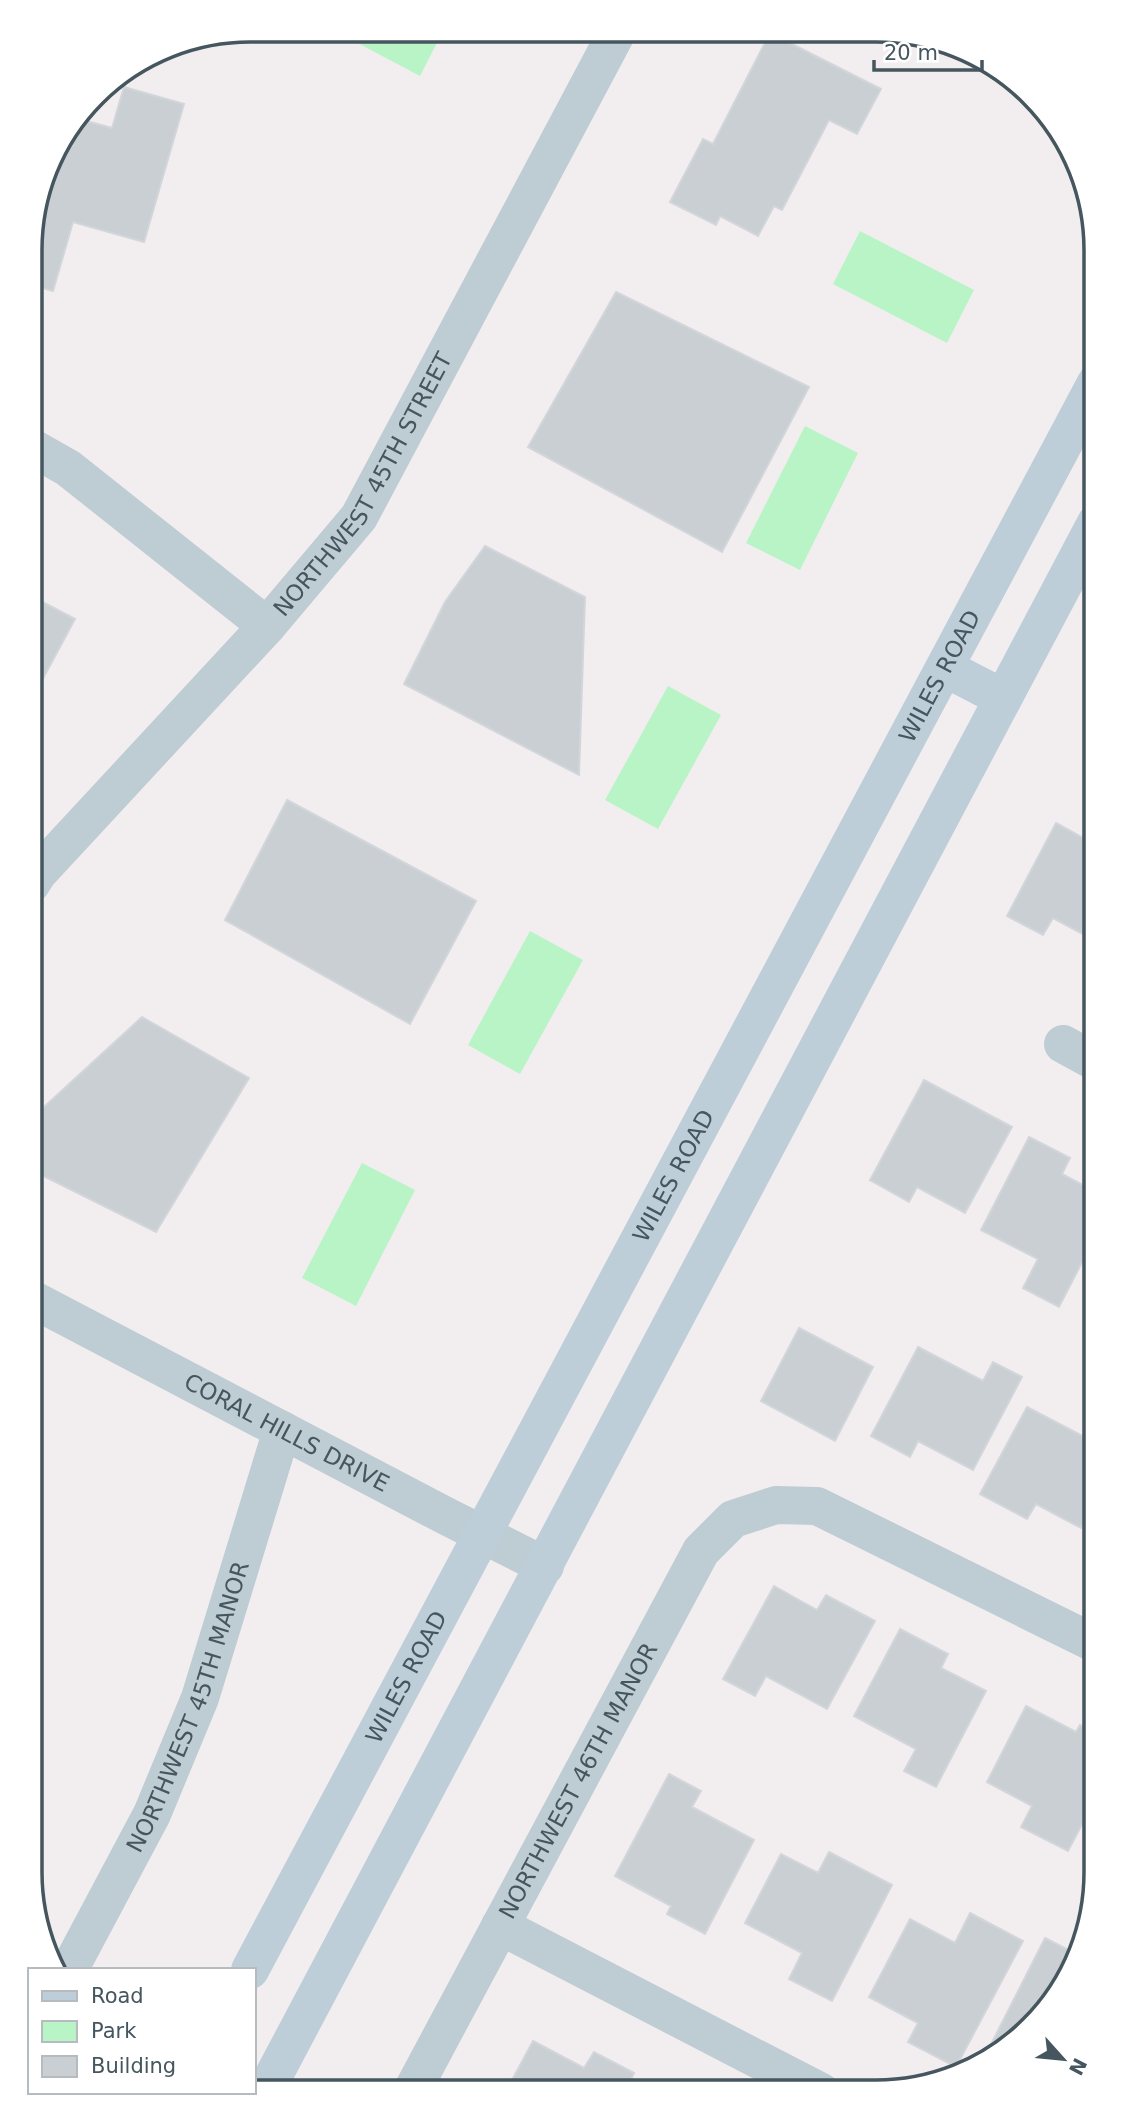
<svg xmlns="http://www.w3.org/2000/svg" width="1126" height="2122" viewBox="0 0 1126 2122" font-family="'DejaVu Sans',sans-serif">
	<rect width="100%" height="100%" fill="#f2eeef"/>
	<!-- green -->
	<path fill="#b8f4c6" d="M333,30L443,31L420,76Z
		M860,231L974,290L947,343L833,284Z
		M805,426L858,453L800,570L746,543Z
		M668,686L721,715L658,829L605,800Z
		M530,931L583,960L520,1074L468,1045Z
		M362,1163L415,1190L356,1306L302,1278Z"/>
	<!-- building -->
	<path fill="#cacfd4" stroke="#d2d6db" stroke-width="2" d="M770,33L881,89L857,134L829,120L782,210L774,206L758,236L720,216L716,225L670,202L703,139L713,144Z
		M124,87L184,104L144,242L73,222L53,291L32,285V222L53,152L79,119L112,128Z
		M616,292L809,387L722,552L528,447Z
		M485,546L585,597L579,775L404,684L445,602Z
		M31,596L75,619L31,701Z
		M287,800L476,901L410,1024L225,920Z
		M1056,823L1096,845V941L1053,918L1043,935L1007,916Z
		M142,1017L249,1078L156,1232L31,1170V1119Z
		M924,1080L1012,1127L965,1213L917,1187L909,1202L870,1180Z
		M1029,1137L1070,1158L1062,1174L1096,1192V1235L1059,1307L1023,1288L1038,1259L981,1230Z
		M799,1328L873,1367L835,1441L761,1401Z
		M918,1347L983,1381L993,1362L1022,1377L973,1470L918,1441L910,1457L871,1436Z
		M1027,1407L1090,1440L1096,1429V1501L1081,1528L1036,1504L1027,1519L980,1494Z
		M774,1586L817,1610L826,1595L875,1621L827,1709L766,1676L755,1696L723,1679Z
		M900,1629L948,1654L941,1668L986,1691L936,1787L904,1771L916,1749L854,1716Z
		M1026,1706L1076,1732L1080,1725L1096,1733V1798L1068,1851L1021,1827L1032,1806L987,1782Z
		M669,1774L701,1791L692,1807L754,1840L705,1934L667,1914L671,1906L615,1876Z
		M829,1852L892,1885L832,2001L789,1979L802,1953L745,1923L781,1854L818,1873Z
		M970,1913L1023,1941L956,2067L908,2042L918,2023L869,1997L910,1919L955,1943Z
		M1045,1938L1080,1956L1050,2006L999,2055L981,2064Z
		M533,2041L584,2068L594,2052L634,2073L625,2092L506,2091Z"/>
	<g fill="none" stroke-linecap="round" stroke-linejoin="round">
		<!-- minor -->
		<g stroke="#beccd3" stroke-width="38">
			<path d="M31,447L68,468L267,626"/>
			<path id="s1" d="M31,884L38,873L267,626L359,517L617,32"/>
			<path d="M1063,1044L1096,1062"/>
			<path d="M500,1926L821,2092"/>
			<path id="s2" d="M69,1970L152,1814L200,1698L282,1430"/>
			<path id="s3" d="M412,2091L701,1551L733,1519L776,1505L817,1506L1096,1644"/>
		</g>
		<!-- tertiary -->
		<path stroke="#beccd3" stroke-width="38" id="s4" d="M30,1298L446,1516L545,1566"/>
		<!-- secondary -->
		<g stroke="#bdced8" stroke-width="38">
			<path d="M945,668L1003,698"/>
			<path id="s5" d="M250,1970L1096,383"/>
			<path d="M266,2090L1096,523"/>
		</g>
	</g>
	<g text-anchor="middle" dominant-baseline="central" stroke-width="6" stroke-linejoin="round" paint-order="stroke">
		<!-- street labels -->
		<g font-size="23" fill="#45565f" stroke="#fff">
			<text stroke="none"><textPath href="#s1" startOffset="522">NORTHWEST 45TH STREET</textPath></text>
			<text stroke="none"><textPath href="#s5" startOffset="1466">WILES ROAD</textPath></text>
			<text stroke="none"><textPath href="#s5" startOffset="900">WILES ROAD</textPath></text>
			<text stroke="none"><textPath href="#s4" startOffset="290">CORAL HILLS DRIVE</textPath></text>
			<text stroke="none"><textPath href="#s5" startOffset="332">WILES ROAD</textPath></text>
			<text stroke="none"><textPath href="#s2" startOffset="290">NORTHWEST 45TH MANOR</textPath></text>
			<text stroke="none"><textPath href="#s3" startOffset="352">NORTHWEST 46TH MANOR</textPath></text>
		</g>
	</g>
	<!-- crop -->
	<path d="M0 0H1126V2122H0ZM250 42H876A208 208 0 0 1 1084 250V1872A208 208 0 0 1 876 2080H250A208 208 0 0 1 42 1872V250A208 208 0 0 1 250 42Z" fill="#fff" fill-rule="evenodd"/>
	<path fill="none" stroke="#45565f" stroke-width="3.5" d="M250 42H876A208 208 0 0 1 1084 250V1872A208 208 0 0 1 876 2080H250A208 208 0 0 1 42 1872V250A208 208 0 0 1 250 42Z"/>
	<!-- legend -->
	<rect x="28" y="1968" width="228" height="126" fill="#ffffff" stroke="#b5bbbf" stroke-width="2"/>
	<rect x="42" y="1991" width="35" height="10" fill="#bdced8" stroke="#b5bbbf" stroke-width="2"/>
	<text x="91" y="2003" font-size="21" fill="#45565f">Road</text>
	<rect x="42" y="2021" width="35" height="21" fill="#b8f4c6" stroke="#b5bbbf" stroke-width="2"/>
	<text x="91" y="2038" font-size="21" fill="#45565f">Park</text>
	<rect x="42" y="2056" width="35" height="21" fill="#cacfd4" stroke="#b5bbbf" stroke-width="2"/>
	<text x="91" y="2073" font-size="21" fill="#45565f">Building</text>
	<!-- north arrow -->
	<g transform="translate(1063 2059) rotate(117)" stroke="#ffffff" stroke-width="5" paint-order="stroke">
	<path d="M0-5L12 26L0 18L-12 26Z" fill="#45565f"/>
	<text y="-10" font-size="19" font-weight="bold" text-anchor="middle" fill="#45565f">N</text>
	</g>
	<!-- scale -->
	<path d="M874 60v10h108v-10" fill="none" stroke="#45565f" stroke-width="3.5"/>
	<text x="884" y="60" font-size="21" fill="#45565f" stroke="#ffffff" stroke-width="5" paint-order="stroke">20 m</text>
</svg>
